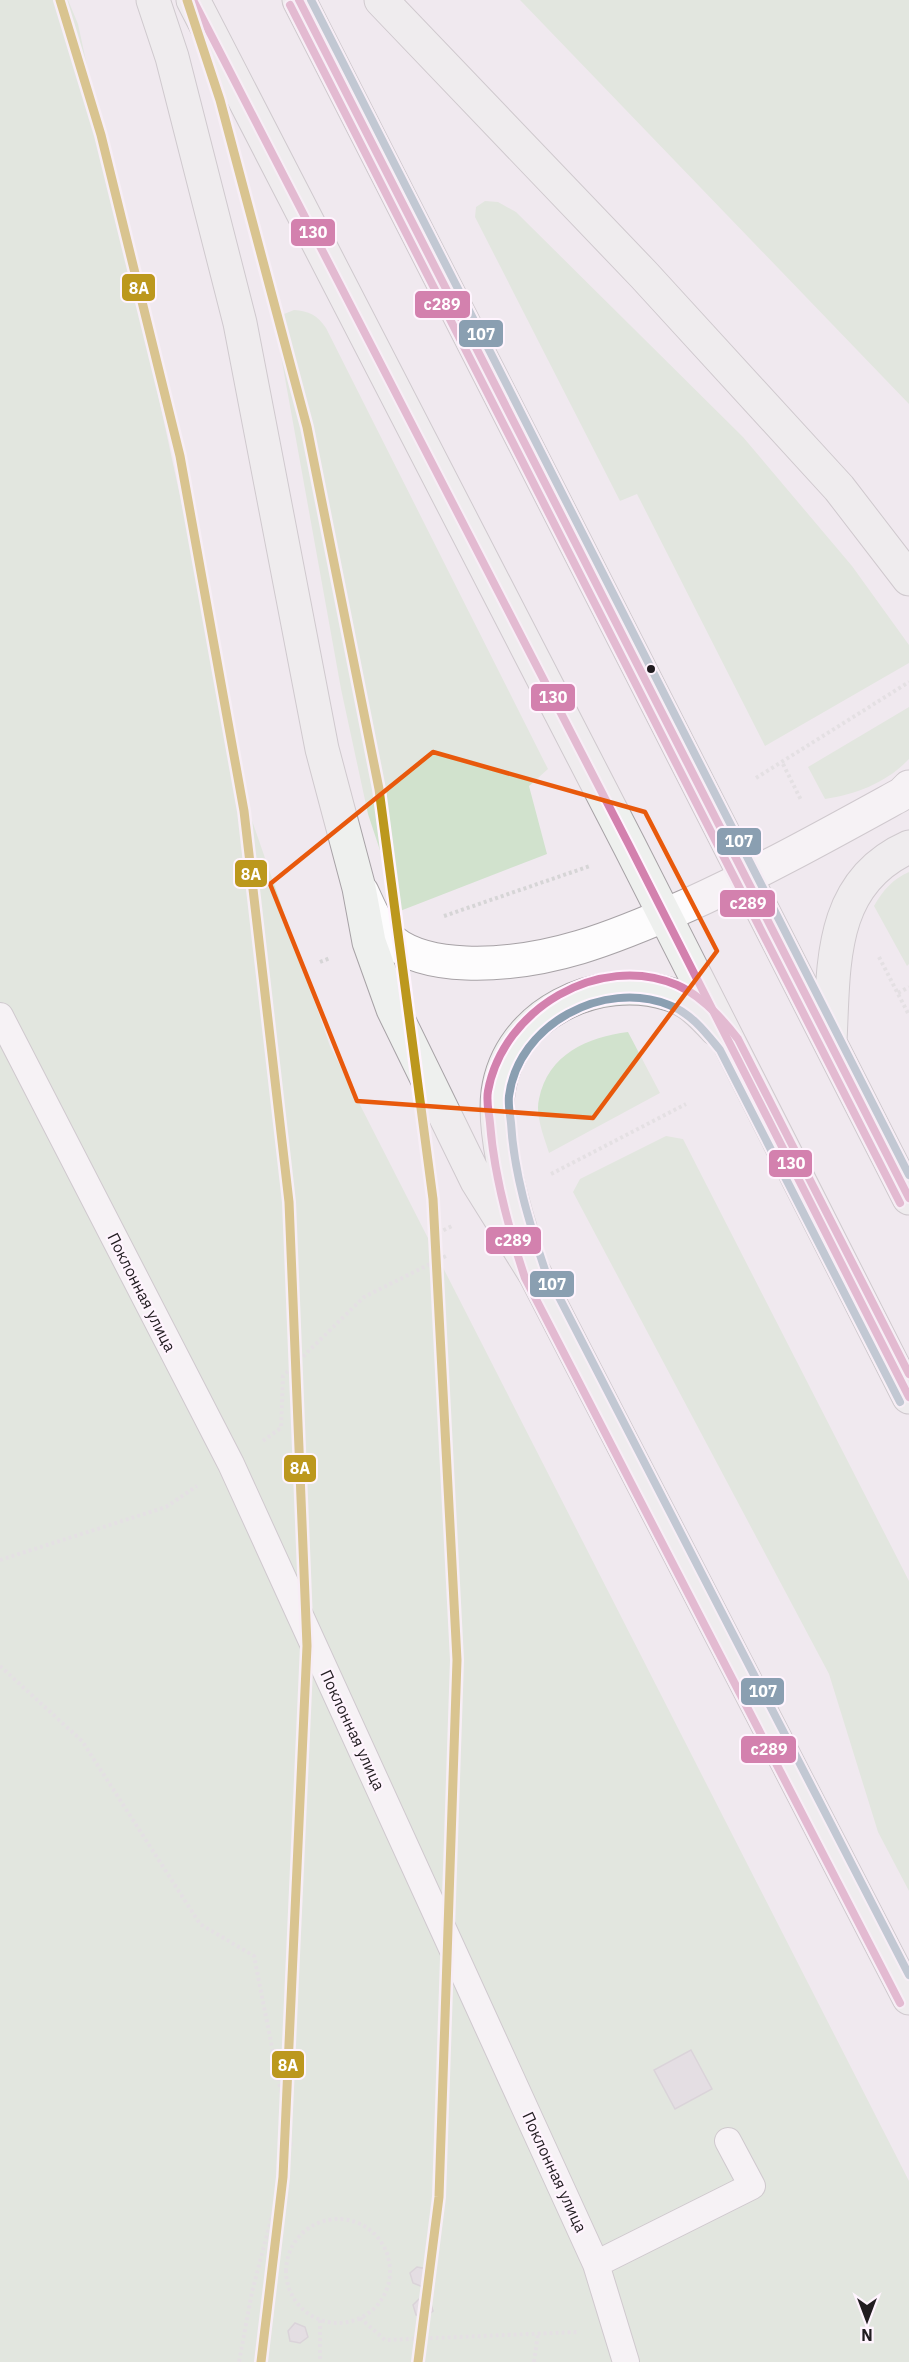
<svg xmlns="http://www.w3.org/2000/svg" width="909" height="2362" viewBox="0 0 909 2362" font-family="'IBM Plex Sans',sans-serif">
	<rect width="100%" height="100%" fill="#f0e9ef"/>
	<!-- green -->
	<path fill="#d1e2cd" d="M0,0H68L78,24L247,806L330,1046L909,2181V2362H0Z
		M520,0H909V404Z
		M485,201L498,202L516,212L743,437L852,566L909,645V663L765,746L637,494L620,501L475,217L476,207Z
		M294,310C309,311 317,315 326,328L548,769L529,786L547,854L400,911L368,814L341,689L279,345L278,326L284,314Z
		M909,707V759C886,783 857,794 825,799L808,767Z
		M909,872V964L907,966L874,906C883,890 893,879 909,872Z
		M628,1032L660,1093L549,1153C544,1137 535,1115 539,1099C548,1054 588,1037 628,1032Z
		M666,1136L683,1139L909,1581V1891L878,1832L829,1674L573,1192L580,1179Z"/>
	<!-- building -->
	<path fill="#d6d0d5" stroke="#beb9be" stroke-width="1.5" d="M691,2050L712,2089L675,2109L654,2070Z
		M417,2267L427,2269L430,2279L423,2287L413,2283L410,2273Z
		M420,2298L430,2301L433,2311L425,2318L416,2315L413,2305Z
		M295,2323L305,2327L308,2337L300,2343L290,2341L288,2331Z"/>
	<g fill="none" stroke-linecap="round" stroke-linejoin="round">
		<defs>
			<path id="service" d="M0,1016L231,1464L596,2264L626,2362
				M596,2264L752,2186L728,2141"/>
			<path id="tertiary" d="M362,892C370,909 378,930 393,942C413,958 441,962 466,963C546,966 616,937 688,905C761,872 831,833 902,794L909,787"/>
			<path id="secondary" d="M153,0L172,57L240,323L322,749L359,888L369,942L393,1009L477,1181L535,1274L909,1998
				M193,0L629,845L909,1397
				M299,0L909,1198
				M381,0L644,275L839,488L909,579
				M830,1041C834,966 828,883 909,847
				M522,1235C510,1196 493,1132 498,1092C509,1013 598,972 669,994C688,999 703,1015 716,1029"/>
		</defs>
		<!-- service casing -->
		<use href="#service" stroke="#a7a2a6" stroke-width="28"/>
		<!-- tertiary casing -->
		<use href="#tertiary" stroke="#a7a2a6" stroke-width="35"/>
		<!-- secondary casing -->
		<use href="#secondary" stroke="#a7a2a6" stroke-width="35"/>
		<!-- path -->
		<path stroke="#d6d5d6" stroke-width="4" stroke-dasharray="3 3" stroke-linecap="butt" d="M783,764L801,800
			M756,778L909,682
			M444,916L590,866
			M879,957L909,1015
			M320,962L330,958
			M898,993L909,987
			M551,1174L686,1104
			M438,1233L454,1225
			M263,1441L281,1428L283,1376L364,1297L448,1255
			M0,1560L166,1507L197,1486
			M0,1666L82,1741L200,1924L254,1956L291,2143L252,2292L239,2362
			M286 2271a52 52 0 1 1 104 0a52 52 0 1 1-104 0Z
			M360,2318L385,2340L577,2332
			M320,2320V2362
			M534,2362L538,2333"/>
		<!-- service -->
		<use href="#service" stroke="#fdfcfd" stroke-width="26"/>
		<!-- tertiary -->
		<use href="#tertiary" stroke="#fdfcfd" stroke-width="33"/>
		<!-- secondary -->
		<use href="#secondary" stroke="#eef0ee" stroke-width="33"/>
		<defs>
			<path id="bus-1" d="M193,0L629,845L909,1397
				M299,0L909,1198"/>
			<path id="bus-2" d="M290,5L900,1203
				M900,2003L525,1278C508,1227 494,1176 490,1123C489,1112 486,1102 488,1091C503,1009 599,952 677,985C702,996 722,1018 738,1039L909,1374"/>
			<path id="bus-3" d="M311,0L909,1175
				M900,1402L720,1050C706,1033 691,1013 669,1005C604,979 518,1024 509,1096C508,1105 510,1114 511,1123C514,1174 529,1222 545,1270L909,1975"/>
		</defs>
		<!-- bus-1 casing -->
		<use href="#bus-1" stroke="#fff4fe" stroke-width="12"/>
		<!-- bus-2 casing -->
		<use href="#bus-2" stroke="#fff4fe" stroke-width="12"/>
		<!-- bus-3 casing -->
		<use href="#bus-3" stroke="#fff4fe" stroke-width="12"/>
		<!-- bus-1 -->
		<use href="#bus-1" stroke="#d381ae" stroke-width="8"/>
		<!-- bus-2 -->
		<use href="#bus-2" stroke="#d381ae" stroke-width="8"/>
		<!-- bus-3 -->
		<use href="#bus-3" stroke="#8a9fb1" stroke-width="8"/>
		<defs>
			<path id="metro-1" d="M60,0L101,135L180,456L244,811L289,1202L307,1646L283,2177L261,2362
				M187,0L220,100L307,427L379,789L433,1199L457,1660L439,2197L418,2362"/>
		</defs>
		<!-- metro-1 casing -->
		<use href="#metro-1" stroke="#fff4fe" stroke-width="14"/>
		<!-- metro-1 -->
		<use href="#metro-1" stroke="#bc981d" stroke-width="9"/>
	</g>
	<!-- marked area -->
	<path d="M0 0H909V2362H0ZM433,752L645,812L717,951L593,1118L357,1101L270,884Z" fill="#f0e9ef" fill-opacity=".55" fill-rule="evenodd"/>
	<path fill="none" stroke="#e8590c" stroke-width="4.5" stroke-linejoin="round" d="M433,752L645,812L717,951L593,1118L357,1101L270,884Z"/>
	<!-- markers -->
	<circle fill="#211c20" stroke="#fff4fe" stroke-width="2" cx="651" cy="669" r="5"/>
	<g text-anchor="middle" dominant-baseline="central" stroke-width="4.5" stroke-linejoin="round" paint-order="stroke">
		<!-- street labels -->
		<g font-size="16" fill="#211c20" stroke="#fff4fe">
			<text transform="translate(142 1292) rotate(63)">Поклонная улица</text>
			<text transform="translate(353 1730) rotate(65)">Поклонная улица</text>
			<text transform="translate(555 2172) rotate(65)">Поклонная улица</text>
		</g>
	</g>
	<g stroke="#fff4fe" stroke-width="2">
		<rect x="290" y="218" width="46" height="29" rx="6" fill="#d381ae"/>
		<rect x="121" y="273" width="35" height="29" rx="6" fill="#bc981d"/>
		<rect x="414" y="290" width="57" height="29" rx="6" fill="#d381ae"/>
		<rect x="458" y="319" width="46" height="29" rx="6" fill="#8a9fb1"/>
		<rect x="530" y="683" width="46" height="29" rx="6" fill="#d381ae"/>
		<rect x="716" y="827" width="46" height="29" rx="6" fill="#8a9fb1"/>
		<rect x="234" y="859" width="34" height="29" rx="6" fill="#bc981d"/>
		<rect x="719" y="889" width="57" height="29" rx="6" fill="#d381ae"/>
		<rect x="768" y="1149" width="45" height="29" rx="6" fill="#d381ae"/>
		<rect x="485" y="1226" width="57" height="29" rx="6" fill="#d381ae"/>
		<rect x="529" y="1270" width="46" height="28" rx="6" fill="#8a9fb1"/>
		<rect x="283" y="1454" width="34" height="29" rx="6" fill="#bc981d"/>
		<rect x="740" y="1677" width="45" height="29" rx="6" fill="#8a9fb1"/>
		<rect x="740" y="1735" width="57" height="29" rx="6" fill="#d381ae"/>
		<rect x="271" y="2050" width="34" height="29" rx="6" fill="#bc981d"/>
	</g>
	<g font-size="16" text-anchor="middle" font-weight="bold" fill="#fff">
		<text x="313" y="238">130</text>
		<text x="139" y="294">8А</text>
		<text x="442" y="310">с289</text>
		<text x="481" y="340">107</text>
		<text x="553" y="703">130</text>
		<text x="739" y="847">107</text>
		<text x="251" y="880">8А</text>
		<text x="748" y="909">с289</text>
		<text x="791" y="1169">130</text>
		<text x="513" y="1246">с289</text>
		<text x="552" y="1290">107</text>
		<text x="300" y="1474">8А</text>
		<text x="763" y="1697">107</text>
		<text x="769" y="1755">с289</text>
		<text x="288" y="2071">8А</text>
	</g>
	<!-- north arrow -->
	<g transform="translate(867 2320) rotate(180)" stroke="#fff4fe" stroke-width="4.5" paint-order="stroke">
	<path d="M0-4.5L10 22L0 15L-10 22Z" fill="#211c20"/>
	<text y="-9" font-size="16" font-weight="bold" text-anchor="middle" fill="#211c20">N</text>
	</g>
</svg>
